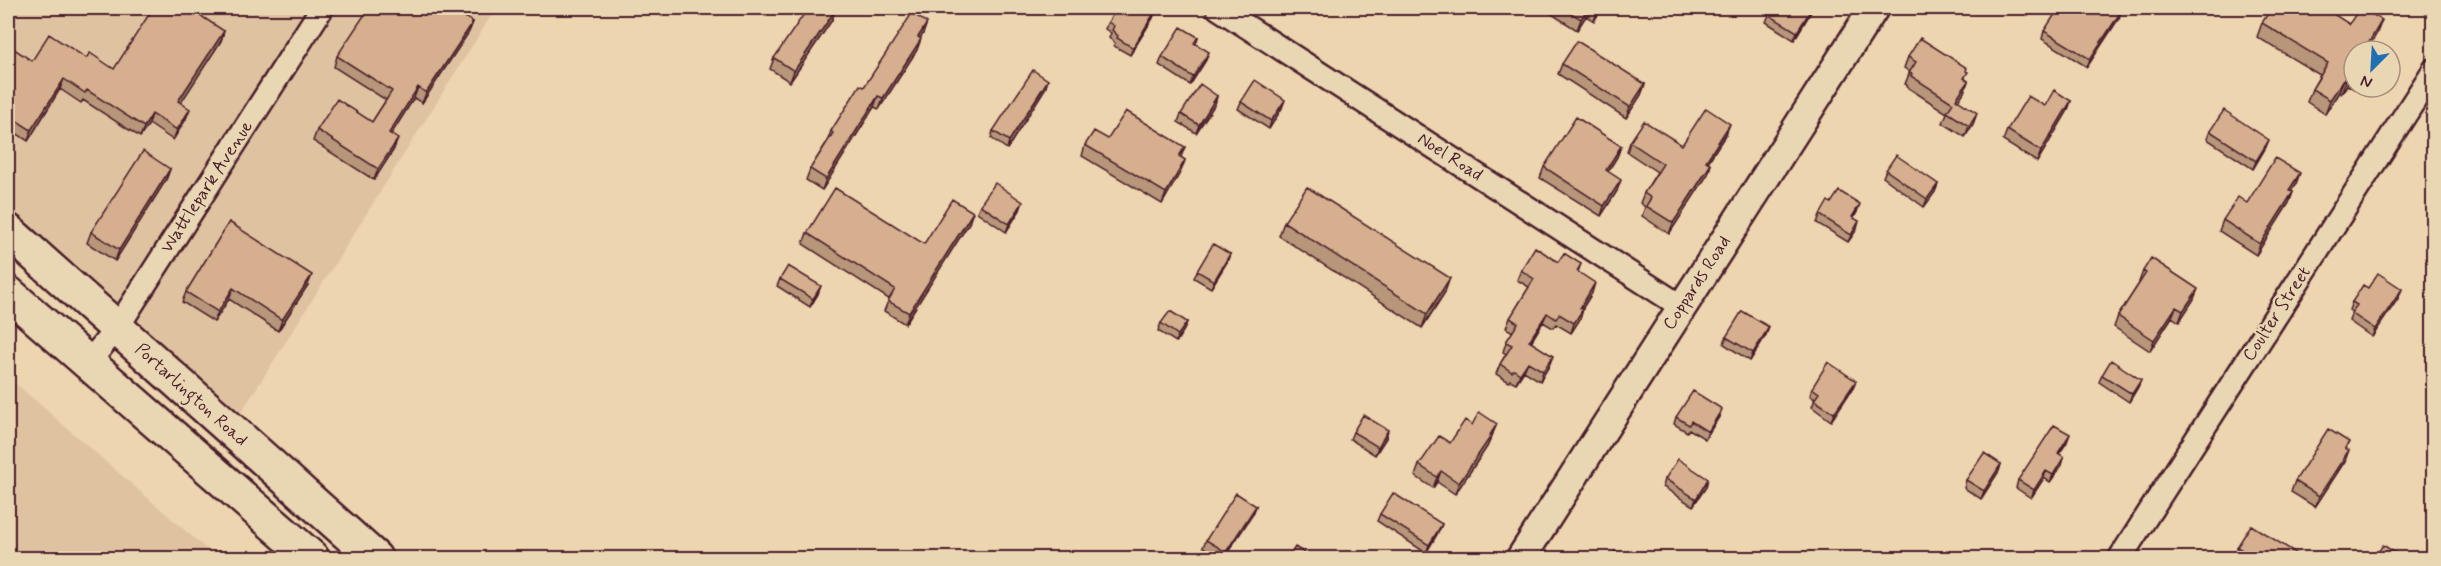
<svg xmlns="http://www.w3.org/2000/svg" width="2441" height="566" viewBox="0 0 2441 566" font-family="Mynerve,sans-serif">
	<rect width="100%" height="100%" fill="#ecd5af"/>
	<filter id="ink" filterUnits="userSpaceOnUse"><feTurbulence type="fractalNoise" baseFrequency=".0167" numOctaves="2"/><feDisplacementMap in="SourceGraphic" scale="12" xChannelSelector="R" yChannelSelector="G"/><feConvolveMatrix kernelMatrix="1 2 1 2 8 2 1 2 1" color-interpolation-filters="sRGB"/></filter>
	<g filter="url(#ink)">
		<!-- built -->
		<path fill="#dfc3a0" d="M8,8H496L239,416L8,209Z
			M8,377L217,558H8Z"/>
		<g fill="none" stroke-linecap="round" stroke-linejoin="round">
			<defs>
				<path id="minor" d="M1218,8L1682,307
					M88,363L117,328L322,8
					M2120,558L2434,70"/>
				<path id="tertiary" d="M1521,558L1874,8"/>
				<path id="secondary" d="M8,231L375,558
					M8,293L312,558"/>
			</defs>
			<!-- minor casing -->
			<use href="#minor" stroke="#4a1f2b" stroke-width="27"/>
			<!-- tertiary casing -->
			<use href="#tertiary" stroke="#4a1f2b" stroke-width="33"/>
			<!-- secondary casing -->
			<use href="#secondary" stroke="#4a1f2b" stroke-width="38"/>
			<!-- minor -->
			<use href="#minor" stroke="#e9d7b4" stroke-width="22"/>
			<!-- tertiary -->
			<use href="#tertiary" stroke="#e9d7b4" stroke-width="28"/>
			<!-- secondary -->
			<use href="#secondary" stroke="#e9d7b4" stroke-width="33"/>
		</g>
		<!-- wall -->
		<path fill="#b7967a" stroke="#4a1f2b" stroke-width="1.5" d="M1542,8H1602L1594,21L1586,16L1577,30Z
			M1773,8H1813L1811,12L1794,40L1766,22L1769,15Z
			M1156,10L1153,18L1130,55L1114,46L1115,43L1109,38L1111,33L1105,29L1108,22Z
			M2119,18L2087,67L2042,39L2044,31Z
			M832,20L790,82L770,69L774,58Z
			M473,22L469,32L422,103L414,98L391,134L394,149L374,180L313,141L317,130L372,122L386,100L334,67L337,56Z
			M2262,23L2349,24L2377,33L2354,51V87H2355L2354,89L2347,85L2341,94L2339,92L2325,114L2307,102L2312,89L2320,75L2257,37Z
			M224,31L221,41L180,103L186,119L173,140L149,124L140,137L83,100L81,103L60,89L28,141L8,128V45L32,61L86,58L114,69Z
			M923,34L920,38L917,50L879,109L874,107L822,190L806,180L810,169L827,142L831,131L864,87Z
			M1198,37L1196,44L1206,60L1190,85L1159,65L1162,57Z
			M1908,57L1966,71L1965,79L1968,81L1964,92L1958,101L1977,113L1973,124L1965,137L1943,123L1947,113L1907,87V85L1905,84L1910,72L1904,68Z
			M1562,64L1645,84L1641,95L1626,118L1558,74Z
			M1046,87L1007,149L991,138L993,131Z
			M1217,96L1215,104L1196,133L1178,122L1181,114Z
			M2071,101L2067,112L2037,162L2003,141L2007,130L2045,106Z
			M1241,102L1282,108L1269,129L1238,109Z
			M2210,131L2266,147L2253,169L2207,139Z
			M1726,134L1708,162L1711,164L1708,174L1669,234L1642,216L1645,207L1640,203L1644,193L1657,172L1627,152L1630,142L1682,145Z
			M1108,139L1185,147L1181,157L1185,160L1181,171L1162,204L1082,156L1085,145Z
			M1621,146L1617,157L1608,171L1617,191L1601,216L1540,178L1544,167Z
			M170,169L166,180L115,261L87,243L91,232Z
			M1886,170L1938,184L1935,192L1924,207L1883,177Z
			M2296,184L2291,191L2293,192L2289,203L2256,255L2219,231L2223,220L2247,203Z
			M1831,203L1857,212L1854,218L1857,229L1848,242L1817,223L1820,215Z
			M980,205L1020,210L1006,232L977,212Z
			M229,222L308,285L278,331L229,299L214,322L182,302L186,292Z
			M1284,222L1445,292L1422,328L1279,236Z
			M969,223L905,324L884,311L889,299L803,244L807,233L924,244Z
			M1230,254L1227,262L1211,288L1194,278L1197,271Z
			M1558,262L1581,264L1578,272L1592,293L1582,309H1583L1580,319L1571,333L1556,324L1553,328L1543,322L1531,342L1549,366L1540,381L1524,371L1516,383L1510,380L1509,382L1496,374L1500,364L1506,354L1503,352L1506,342L1513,332L1506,328L1510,318L1529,287L1517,280L1521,270Z
			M2143,271L2194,299L2179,322L2172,317L2150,351L2114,327L2118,316L2140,282H2139Z
			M780,279L818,294L810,307L777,286Z
			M2368,288L2399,297L2372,337L2349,321L2352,312L2349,310L2352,302Z
			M1187,322L1184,330L1176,342L1158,331L1161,323Z
			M1769,327L1766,335L1750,361L1724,344L1726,337Z
			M2102,375L2141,380L2138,387L2129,402L2099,382Z
			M1812,388H1853L1831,421L1812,407L1815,399L1810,396Z
			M1676,417H1719L1705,439L1689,429L1687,432L1674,424Z
			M1472,425L1493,434L1487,447L1455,494L1437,482L1433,488L1415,476L1419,465L1450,443Z
			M1353,432L1386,438L1375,455L1350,439Z
			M2067,442L2059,454L2064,457L2062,465L2050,482L2044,478L2031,498L2016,488L2018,480Z
			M2349,442L2346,448L2345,461L2315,507L2291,492L2295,481Z
			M2001,464L1999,471L1981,499L1964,488L1966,480Z
			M1665,479L1706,487L1693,506L1663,487Z
			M1256,506L1253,514L1224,558H1221L1203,547L1206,540Z
			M1380,514L1442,524L1439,531L1426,553L1377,521Z
			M2237,547L2304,558H2234Z"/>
		<!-- shaded-wall -->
		<path fill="#957a63" stroke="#4a1f2b" stroke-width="1.5" d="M1588,8L1586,16L1577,30L1581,19Z
			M1600,8H1602L1594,21L1598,10Z
			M1812,8L1811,12L1794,40L1797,32Z
			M836,9L832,20L790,82L794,71Z
			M1156,10L1153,18L1130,55L1133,48Z
			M2122,10L2119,18L2087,67L2090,59Z
			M2382,20L2377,33L2367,51H2364Z
			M473,22L469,32L422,103L426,93Z
			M927,23L923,34L914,48L918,37Z
			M224,31L221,41L175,112L178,101Z
			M921,39L917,50L879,109L883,98Z
			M1209,52L1206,60L1190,85L1193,77Z
			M2352,71L2347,85L2341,94L2346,80Z
			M64,79L60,89L28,141L31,130Z
			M2344,79L2339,92L2325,114L2330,100Z
			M1048,80L1046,87L1007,149L1009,141Z
			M1968,81L1964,92L1952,110L1956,99Z
			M1645,84L1641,95L1626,118L1630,107Z
			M418,87L414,98L385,144L389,133Z
			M878,96L874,107L822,190L826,179Z
			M1217,96L1215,104L1196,133L1199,125Z
			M1285,100L1282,108L1269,129L1271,121Z
			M2071,101L2067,112L2037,162L2041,151Z
			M190,109L186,119L173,140L177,130Z
			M1977,113L1973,124L1965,137L1969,126Z
			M152,114L149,124L140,137L144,127Z
			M1730,124L1726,134L1702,171L1706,161Z
			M398,139L394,149L374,180L378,169Z
			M2269,140L2266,147L2253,169L2256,161Z
			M1621,146L1617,157L1602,181L1606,170Z
			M1185,160L1181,171L1162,204L1166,193Z
			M1711,164L1708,174L1669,234L1673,223Z
			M170,169L166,180L115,261L119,250Z
			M2300,173L2296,184L2285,200L2289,190Z
			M1621,180L1617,191L1601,216L1604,206Z
			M1938,184L1935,192L1924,207L1927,199Z
			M2293,192L2289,203L2256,255L2260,244Z
			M1023,202L1020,210L1006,232L1009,224Z
			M1860,204L1857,212L1849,225L1852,217Z
			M973,212L969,223L905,324L909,313Z
			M1859,221L1857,229L1848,242L1851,235Z
			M1230,254L1227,262L1211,288L1214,281Z
			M312,275L308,285L278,331L282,320Z
			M1450,278L1445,292L1422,328L1427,314Z
			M1595,283L1592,293L1577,317L1580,308Z
			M821,286L818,294L810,307L813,299Z
			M233,288L229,299L214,322L218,312Z
			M2198,289L2194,299L2179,322L2183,311Z
			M2402,289L2399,297L2372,337L2375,329Z
			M2176,307L2172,317L2150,351L2154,340Z
			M1583,309L1580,319L1571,333L1574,323Z
			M1547,313L1543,322L1525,351L1529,341Z
			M1187,322L1184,330L1176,342L1178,335Z
			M1769,327L1766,335L1750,361L1753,353Z
			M1553,356L1549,366L1540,381L1543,371Z
			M1528,362L1524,371L1516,383L1520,374Z
			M2141,380L2138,387L2129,402L2132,394Z
			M1856,381L1853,388L1831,421L1834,413Z
			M1722,409L1719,417L1705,439L1708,432Z
			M1497,424L1487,447L1455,494L1459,483Z
			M1388,430L1386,438L1375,455L1378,447Z
			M2070,434L2067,442L2055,460L2058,453Z
			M2349,450L2345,461L2315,507L2319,496Z
			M2064,457L2062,465L2050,482L2053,475Z
			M2001,464L1999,471L1981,499L1984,491Z
			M1441,471L1437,482L1433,488L1437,477Z
			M2046,471L2044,478L2031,498L2034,490Z
			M1708,479L1706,487L1693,506L1696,499Z
			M1256,506L1253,514L1224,558L1226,552Z
			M1442,524L1439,531L1426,553L1429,545Z"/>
		<!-- building -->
		<path fill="#d5af8e" stroke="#4a1f2b" stroke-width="1.5" d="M153,8H189L224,31L178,101L190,109L177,130L152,114L144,127L87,90L85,93L64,79L31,130L8,115V45L32,61L49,34L86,58L90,53L114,69Z
			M369,8H451L473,22L426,93L418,87L389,133L398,139L378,169L317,130L337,99L372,122L392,91L337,56Z
			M808,8H834L836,9L794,71L774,58Z
			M1117,8H1151L1156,10L1133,48L1117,38L1118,36L1112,30L1114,26L1108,22Z
			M1563,8H1588L1581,19Z
			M1773,8H1812L1797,32L1769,15Z
			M2059,8H2117L2122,10L2090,59L2044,31Z
			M2271,8H2324L2349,24L2360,8H2362L2382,20L2364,51H2354V73L2352,71L2346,80L2344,79L2330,100L2312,89L2328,63L2262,23Z
			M912,13L927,23L918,37L921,39L883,98L878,96L826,179L810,169L833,133L831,131L860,85L864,87Z
			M1181,27L1198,37L1194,43L1209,52L1193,77L1162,57Z
			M1920,38L1967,68L1966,71L1968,72L1964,78L1968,81L1956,99L1977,113L1969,126L1947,112L1953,103L1911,76L1912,74L1909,73L1916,62L1908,57Z
			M1577,41L1645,84L1630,107L1562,64Z
			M1033,70L1048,80L1009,141L993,131Z
			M1255,80L1285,100L1271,121L1241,102Z
			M1200,84L1217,96L1199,125L1181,114Z
			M2054,90L2071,101L2041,151L2007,130L2028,96L2045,106Z
			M1706,108L1730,124L1706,161L1711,164L1673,223L1646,206L1651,198L1644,193L1663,164L1630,142L1644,121L1682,145Z
			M2224,110L2269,140L2256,161L2210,131Z
			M1126,111L1185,147L1179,156L1185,160L1166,193L1085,145L1094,131L1108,139Z
			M1576,117L1621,146L1606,170L1621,180L1604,206L1544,167Z
			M143,151L170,169L119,250L91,232Z
			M1896,155L1938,184L1927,199L1886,170Z
			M2275,158L2300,173L2289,190L2293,192L2260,244L2223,220L2238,197L2247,203Z
			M995,183L1023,202L1009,224L980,205Z
			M1307,187L1450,278L1427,314L1284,222Z
			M835,188L924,244L952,199L973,212L909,313L888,301L895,289L807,233Z
			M1839,191L1860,204L1852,217L1859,221L1851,235L1820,215L1828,201L1831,203Z
			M229,222L312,275L282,320L233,288L218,312L186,292Z
			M1213,244L1230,254L1214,281L1197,271Z
			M1535,247L1558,262L1564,253L1581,264L1577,271L1595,283L1580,308L1583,309L1574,323L1559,314L1556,319L1547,313L1529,341L1553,356L1543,371L1528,362L1520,374L1514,370L1512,372L1500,364L1512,345L1506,342L1518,323L1510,318L1534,279L1521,270Z
			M2151,258L2198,289L2183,311L2176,307L2154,340L2118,316L2146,273L2143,271Z
			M788,266L821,286L813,299L780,279Z
			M2378,273L2402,289L2375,329L2351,313L2357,305L2352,302L2363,285L2368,288Z
			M1170,311L1187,322L1178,335L1161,323Z
			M1742,311L1769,327L1753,353L1726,337Z
			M2111,360L2141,380L2132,394L2102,375Z
			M1828,362L1856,381L1834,413L1814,400L1819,393L1812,388Z
			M1693,391L1722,409L1708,432L1691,421L1689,425L1676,417Z
			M1479,412L1497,424L1490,435L1491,436L1459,483L1441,471L1437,477L1419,465L1439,436L1450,443L1465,420L1472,425Z
			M1363,415L1388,430L1378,447L1353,432Z
			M2054,425L2070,434L2058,453L2064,457L2053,475L2046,471L2034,490L2018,480Z
			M2328,429L2349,442L2345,448L2349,450L2319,496L2295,481Z
			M1984,453L2001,464L1984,491L1966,480Z
			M1678,459L1708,479L1696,499L1665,479Z
			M1236,493L1256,506L1226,552L1206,540Z
			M1393,493L1442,524L1429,545L1380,514Z
			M2251,525L2304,558H2255L2237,547Z
			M2383,545L2403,558H2374Z
			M1295,547L1313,558H1288Z
			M1615,551L1626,558H1610Z"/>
	</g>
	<g text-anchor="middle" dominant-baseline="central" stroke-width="4.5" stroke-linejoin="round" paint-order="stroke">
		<!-- street labels -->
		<g font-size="18" fill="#4a1f2b" stroke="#e9d7b4">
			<text transform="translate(1450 157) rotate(33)">Noel Road</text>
			<text transform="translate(207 187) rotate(-57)">Wattlepark Avenue</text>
			<text transform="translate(1697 283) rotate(-57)">Coppards Road</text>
			<text transform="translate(2277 314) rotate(-57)">Coulter Street</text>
			<text transform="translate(191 395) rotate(42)">Portarlington Road</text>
		</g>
	</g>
	<!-- margin -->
	<rect width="2441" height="566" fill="none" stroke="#e9d7b4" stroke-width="30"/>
	<rect x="15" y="15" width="2411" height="536" fill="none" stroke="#4a1f2b" stroke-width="2" filter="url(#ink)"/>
	<!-- north arrow -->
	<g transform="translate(2372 69) rotate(204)"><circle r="28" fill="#e9d7b4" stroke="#a98d7d" stroke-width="1.5"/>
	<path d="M0-4.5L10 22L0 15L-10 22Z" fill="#1f6fb2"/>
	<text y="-9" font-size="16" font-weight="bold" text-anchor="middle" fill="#4a1f2b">N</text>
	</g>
</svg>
